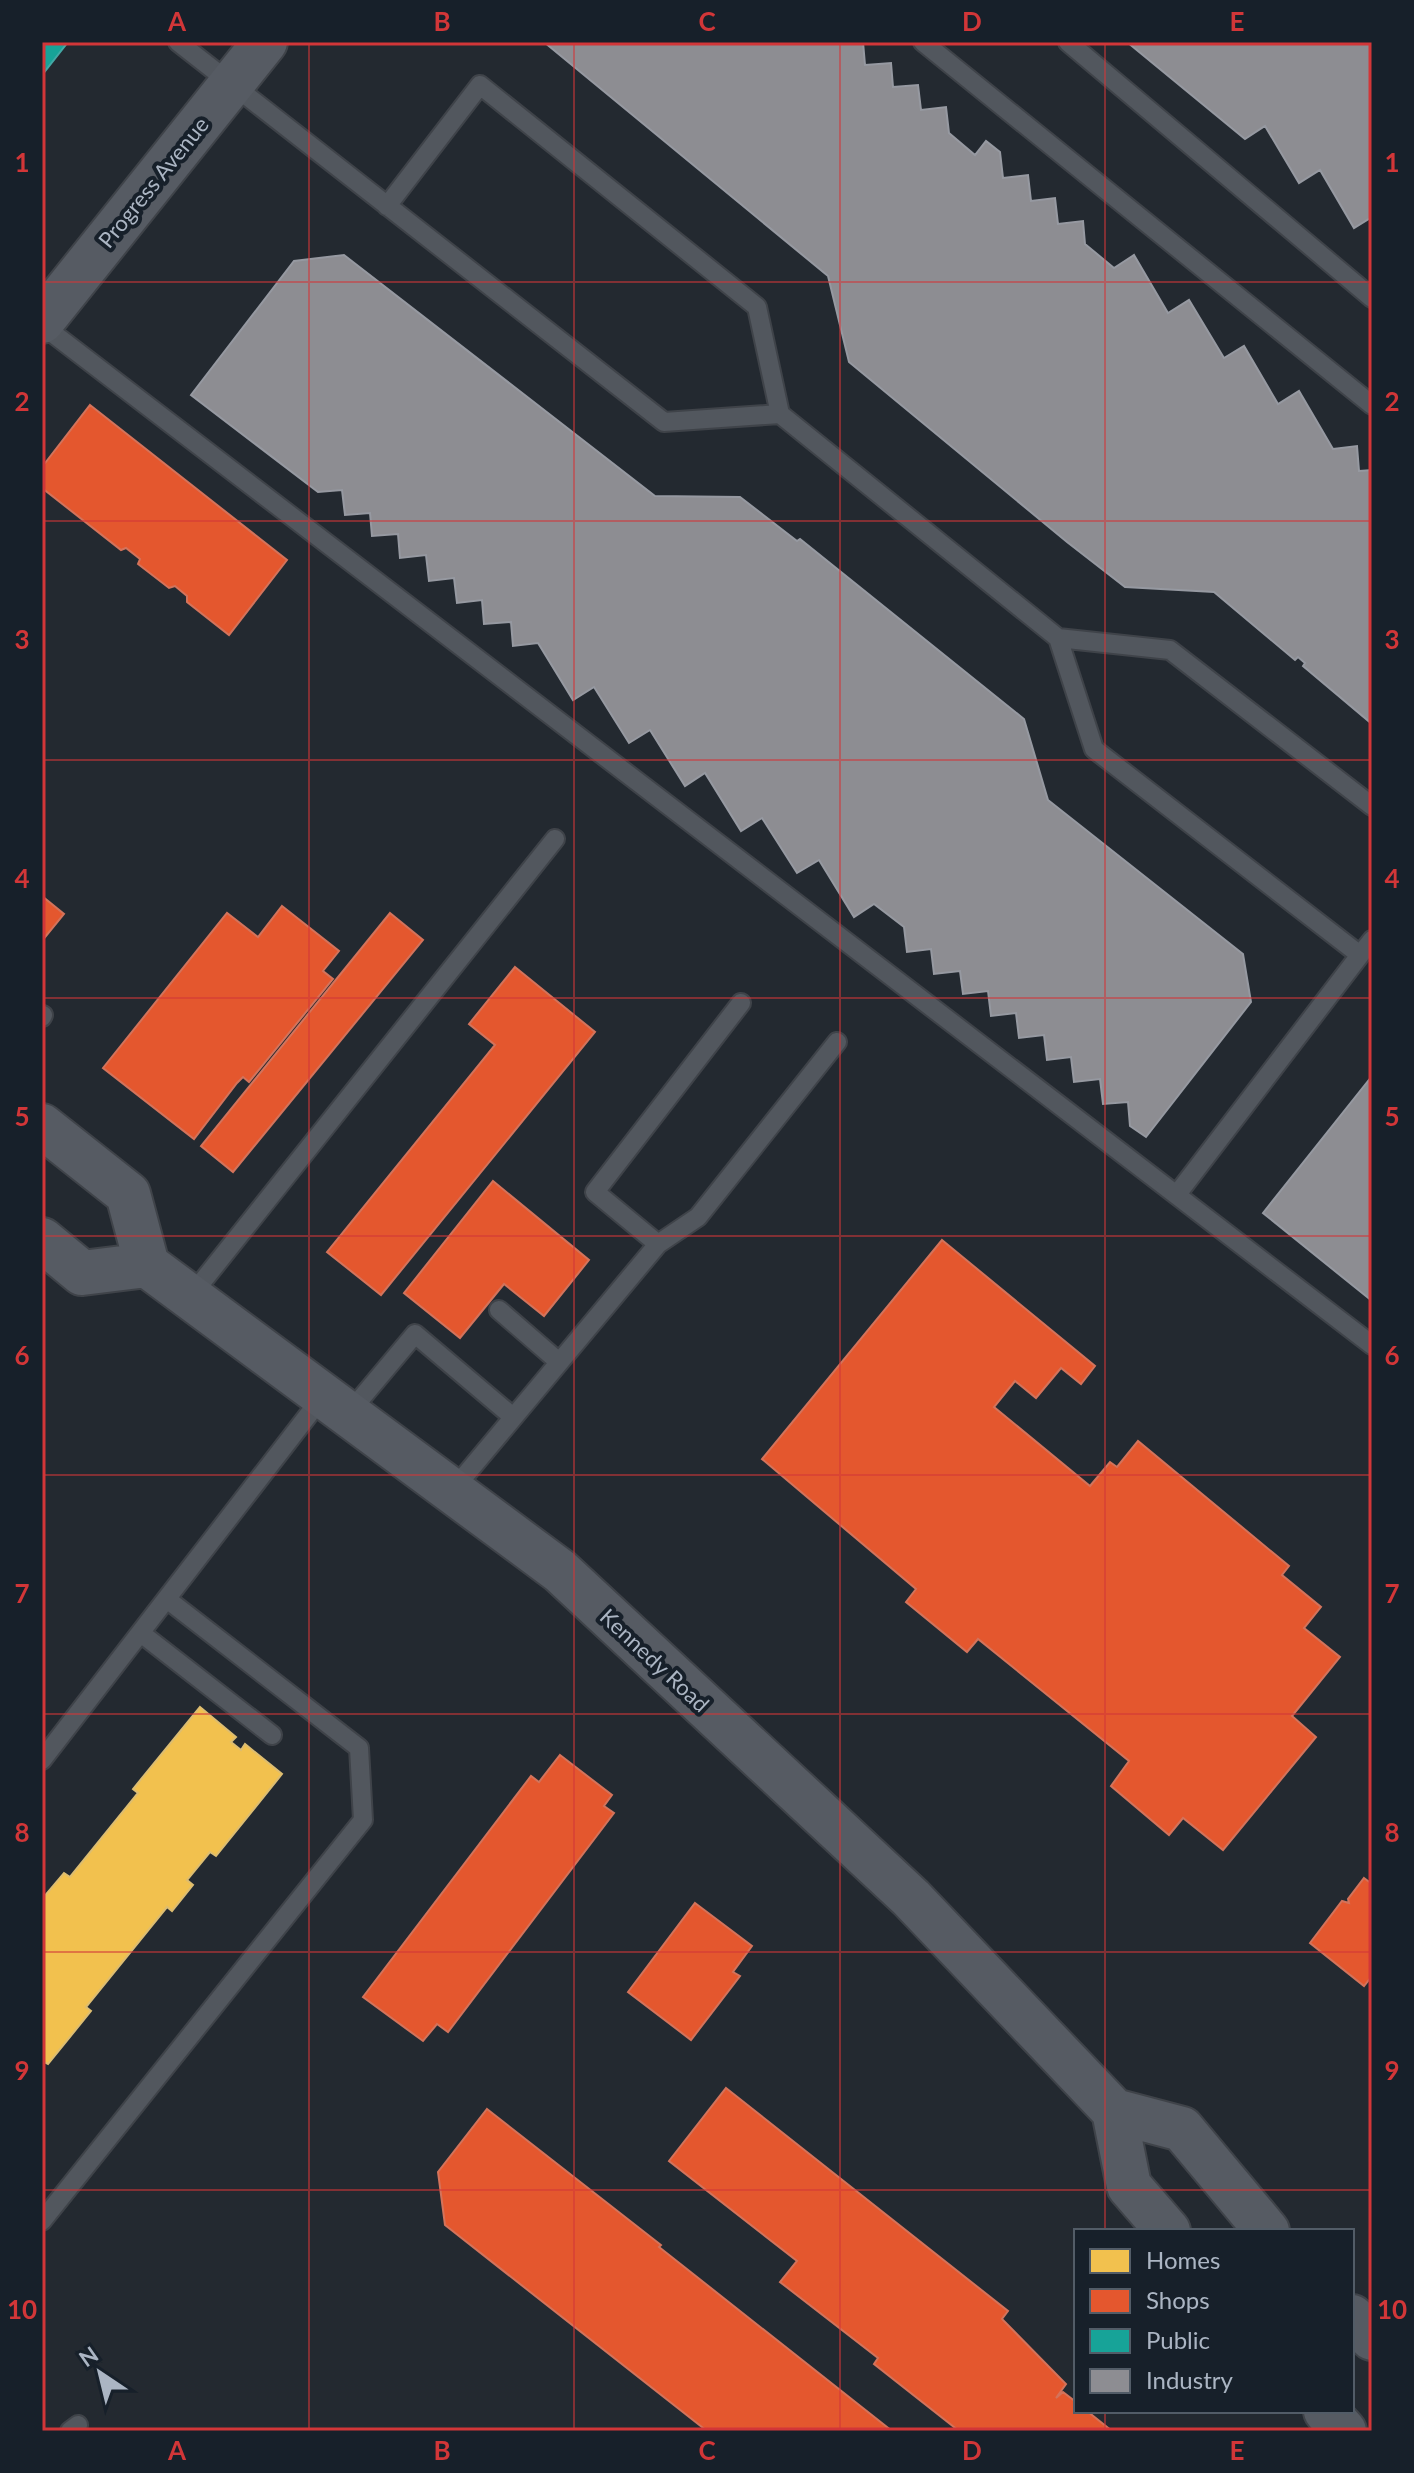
<svg xmlns="http://www.w3.org/2000/svg" width="1414" height="2473" viewBox="0 0 1414 2473" font-family="Lato,sans-serif">
	<rect width="100%" height="100%" fill="#232930"/>
	<!-- homes -->
	<path fill="#f2c14e" stroke="#ddbd71" stroke-width="2" d="M200,1707L236,1737L231,1742L241,1750L245,1744L282,1774L216,1856L210,1852L187,1880L193,1885L172,1911L167,1907L86,2007L91,2011L48,2064L42,2061V1899L64,1873L70,1877L138,1793L133,1789Z"/>
	<!-- shops -->
	<path fill="#e4572e" stroke="#d3735b" stroke-width="2" d="M90,405L287,560L229,635L187,602V596L175,586L169,588L138,564L140,559L126,548L121,550L42,488V467Z
		M42,896L64,914L42,941Z
		M282,906L339,951L323,971L333,979L249,1082L243,1077L237,1083L194,1139L103,1068L227,913L258,937Z
		M390,913L423,940L233,1172L201,1146Z
		M515,967L595,1032L381,1295L327,1252L495,1045L469,1024Z
		M493,1181L589,1260L544,1316L504,1284L460,1338L404,1293Z
		M942,1240L1095,1366L1081,1384L1061,1368L1036,1398L1015,1381L994,1407L1090,1486L1110,1462L1117,1467L1138,1441L1289,1566L1282,1575L1321,1607L1304,1628L1340,1657L1292,1716L1316,1737L1223,1850L1183,1818L1169,1835L1111,1786L1129,1761L978,1639L967,1652L906,1602L916,1589L762,1459Z
		M560,1755L612,1795L604,1806L614,1813L448,2032L437,2024L423,2041L363,1997L531,1776L539,1782Z
		M1364,1878L1372,1884V1976L1364,1986L1310,1943L1342,1901L1349,1903L1348,1899Z
		M695,1903L752,1946L733,1972L740,1976L691,2040L628,1992Z
		M726,2088L1008,2311L1002,2319L1066,2384L1056,2398L1063,2392L1076,2402V2411H1087L1112,2431H959L874,2364L878,2358L780,2282L797,2261L669,2161Z
		M487,2109L661,2245L659,2247L892,2431H707L445,2225L438,2172Z"/>
	<!-- public -->
	<path fill="#17a398" stroke="#43a8a5" stroke-width="2" d="M42,42H68L42,75Z"/>
	<!-- industry -->
	<path fill="#8d8d92" stroke="#9699a1" stroke-width="2" d="M544,42H863L865,65L891,63L893,87L918,85L921,110L946,107L949,133L975,155L986,141L1000,152L1003,178L1028,175L1031,201L1055,198L1058,224L1083,221L1085,244L1114,268L1134,255L1168,313L1189,300L1224,358L1244,346L1278,404L1299,391L1333,449L1357,446L1359,471L1372,470V724L1303,666L1305,663L1298,657L1295,660L1214,592L1125,587L1067,542L849,362L828,276Z
		M1127,42H1372V217L1354,228L1320,170L1299,183L1265,126L1245,139Z
		M344,255L655,496L740,497L797,541L800,539L1024,719L1048,800L1243,954L1251,1002L1146,1137L1130,1126L1128,1102L1103,1104L1100,1079L1074,1082L1071,1057L1047,1060L1044,1035L1019,1038L1016,1013L991,1016L988,991L963,994L960,971L934,974L931,949L907,952L904,927L874,904L854,917L819,860L797,873L762,818L741,831L705,773L685,786L650,730L629,743L594,687L573,700L538,643L513,646L511,622L484,624L482,600L457,603L454,578L429,581L426,555L400,558L398,534L372,536L370,513L345,515L342,490L318,492L191,395L294,261Z
		M1372,1076V1301L1263,1213Z"/>
	<g fill="none" stroke-linecap="round" stroke-linejoin="round">
		<defs>
			<path id="service" d="M178,42L664,422L780,414L1058,638L1094,749L1360,955L1372,940
				M923,42L1372,405
				M1068,42L1372,298
				M387,206L480,85L757,307L780,414
				M42,325L1372,1345
				M1058,638L1170,650L1372,806
				M42,1017L43,1015
				M1178,1193L1360,955
				M658,1244L698,1217L837,1042
				M190,1297L555,839
				M499,1310L559,1362
				M348,1414L415,1334L513,1417
				M452,1491L658,1244L595,1192L741,1003
				M142,1634L272,1735
				M42,1760L323,1396
				M42,2221L363,1820L359,1748L168,1600
				M70,2431L78,2425"/>
			<path id="secondary" d="M42,321L265,42
				M42,1126L128,1194L147,1265L560,1571L911,1898L1114,2111L1182,2129L1267,2231
				M42,1240L82,1273L147,1265
				M1114,2111L1129,2186L1168,2231
				M1352,2317L1372,2338
				M1326,2411L1344,2431"/>
		</defs>
		<!-- service casing -->
		<use href="#service" stroke="#3f4349" stroke-width="22"/>
		<!-- secondary casing -->
		<use href="#secondary" stroke="#3f4349" stroke-width="48"/>
		<!-- service -->
		<use href="#service" stroke="#52575e" stroke-width="18"/>
		<!-- secondary -->
		<use href="#secondary" stroke="#565b63" stroke-width="44"/>
	</g>
	<!-- grid -->
	<path fill="none" stroke="#d23638" stroke-width="2" stroke-opacity="0.55" d="M309,42V2431M574,42V2431M840,42V2431M1105,42V2231M42,282H1372M42,521H1372M42,760H1372M42,998H1372M42,1236H1372M42,1475H1372M42,1714H1372M42,1952H1372M42,2190H1372M1105,2411V2431"/>
	<g text-anchor="middle" dominant-baseline="central" stroke-width="8" stroke-linejoin="round" paint-order="stroke">
		<!-- street labels -->
		<g font-size="22" fill="#abb5c3" stroke="#17202a">
			<text transform="translate(153 182) rotate(-51)">Progress Avenue</text>
			<text transform="translate(655 1660) rotate(43)">Kennedy Road</text>
		</g>
	</g>
	<!-- border -->
	<rect width="1414" height="2473" fill="none" stroke="#17202a" stroke-width="88"/>
	<!-- legend -->
	<rect x="1074" y="2229" width="280" height="184" fill="#17202a" stroke="#525c67" stroke-width="2"/>
	<rect x="1090" y="2249" width="40" height="24" fill="#f2c14e" stroke="#525c67" stroke-width="2"/>
	<text x="1146" y="2269" font-size="24" fill="#abb5c3">Homes</text>
	<rect x="1090" y="2289" width="40" height="24" fill="#e4572e" stroke="#525c67" stroke-width="2"/>
	<text x="1146" y="2309" font-size="24" fill="#abb5c3">Shops</text>
	<rect x="1090" y="2329" width="40" height="24" fill="#17a398" stroke="#525c67" stroke-width="2"/>
	<text x="1146" y="2349" font-size="24" fill="#abb5c3">Public</text>
	<rect x="1090" y="2369" width="40" height="24" fill="#8d8d92" stroke="#525c67" stroke-width="2"/>
	<text x="1146" y="2389" font-size="24" fill="#abb5c3">Industry</text>
	<!-- north arrow -->
	<g transform="translate(100 2373) rotate(325)" stroke="#17202a" stroke-width="6" paint-order="stroke">
	<path d="M0-6L14 30L0 20L-14 30Z" fill="#abb5c3"/>
	<text y="-12" font-size="22" font-weight="bold" text-anchor="middle" fill="#abb5c3">N</text>
	</g>
	<rect x="44" y="44" width="1326" height="2385" fill="none" stroke="#d23638" stroke-width="3"/>
	<g font-size="26" text-anchor="middle" font-weight="bold" fill="#d23638">
		<text x="177" y="31">A</text>
		<text x="442" y="31">B</text>
		<text x="707" y="31">C</text>
		<text x="972" y="31">D</text>
		<text x="1237" y="31">E</text>
		<text x="22" y="172">1</text>
		<text x="1392" y="172">1</text>
		<text x="22" y="411">2</text>
		<text x="1392" y="411">2</text>
		<text x="22" y="649">3</text>
		<text x="1392" y="649">3</text>
		<text x="22" y="888">4</text>
		<text x="1392" y="888">4</text>
		<text x="22" y="1126">5</text>
		<text x="1392" y="1126">5</text>
		<text x="22" y="1365">6</text>
		<text x="1392" y="1365">6</text>
		<text x="22" y="1603">7</text>
		<text x="1392" y="1603">7</text>
		<text x="22" y="1842">8</text>
		<text x="1392" y="1842">8</text>
		<text x="22" y="2080">9</text>
		<text x="1392" y="2080">9</text>
		<text x="22" y="2319">10</text>
		<text x="1392" y="2319">10</text>
		<text x="177" y="2460">A</text>
		<text x="442" y="2460">B</text>
		<text x="707" y="2460">C</text>
		<text x="972" y="2460">D</text>
		<text x="1237" y="2460">E</text>
	</g>
</svg>
